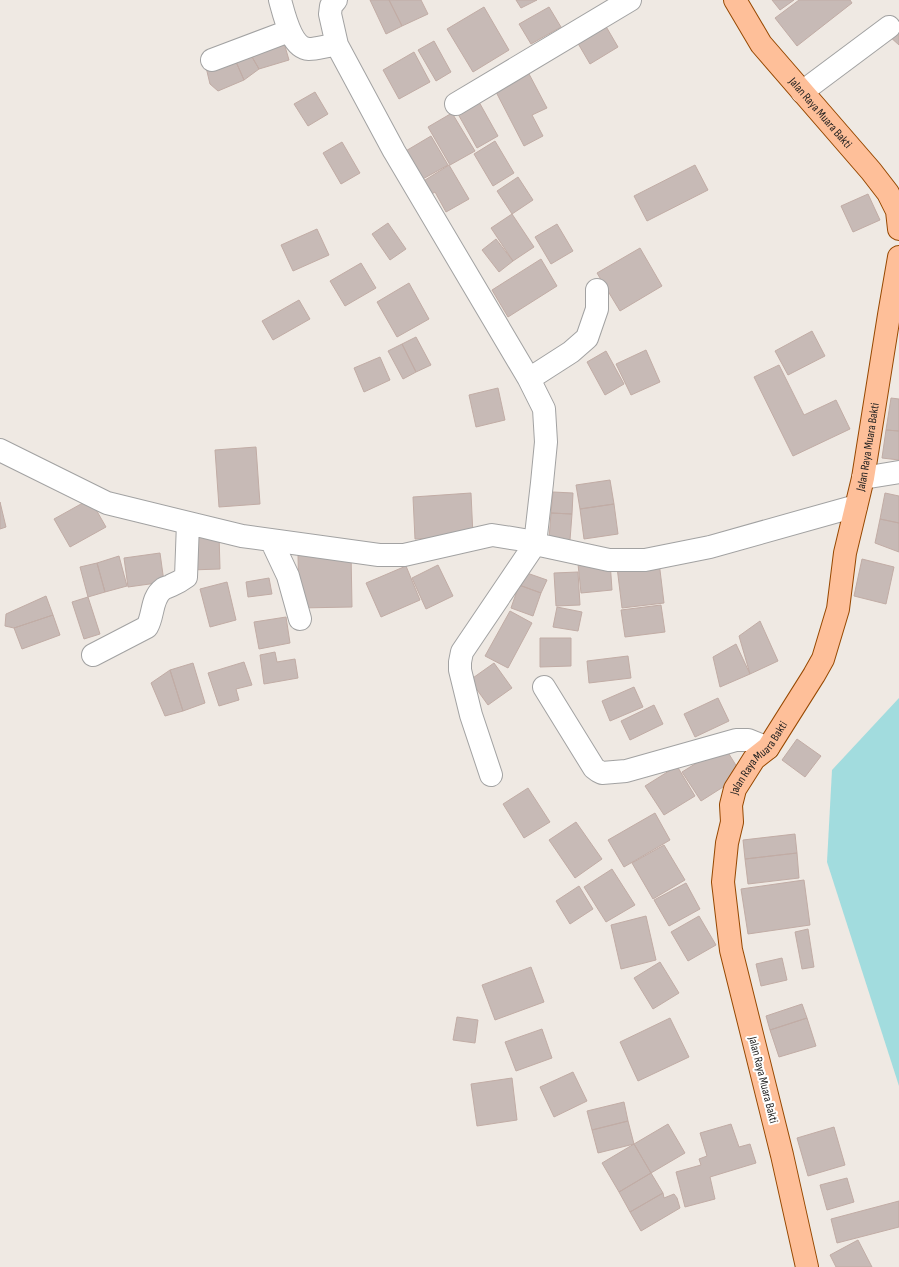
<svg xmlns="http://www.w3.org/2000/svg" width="899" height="1267" viewBox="0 0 899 1267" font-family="'Sofia Sans Condensed',sans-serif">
	<rect width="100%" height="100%" fill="#efe9e3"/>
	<!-- water -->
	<path fill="#a2dcde" d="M899,698V1086L827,862L832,770Z"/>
	<!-- building -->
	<path fill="#c7bab6" stroke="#c1aca5" d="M370,0H389L402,26L386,34Z
		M389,0H421L428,14L402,26Z
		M516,0H537L521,8Z
		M772,0H794L780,10Z
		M799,0H850L852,3L797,46L775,18Z
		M484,7L509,50L473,72L447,29Z
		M549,7L561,27L531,44L519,24Z
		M604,23L618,47L590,64L576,40Z
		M899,26V45L889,36Z
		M282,36L289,60L259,69L248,50Z
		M434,41L451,72L436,81L418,50Z
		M248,50L259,69L244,80L233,55Z
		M414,52L430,82L399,99L383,70Z
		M233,55L244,80L218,91L210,84L205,63Z
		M528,72L547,108L532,115L543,136L524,146L495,90Z
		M315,92L328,114L308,126L294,104Z
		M479,102L498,136L477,148L458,114Z
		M452,113L475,151L450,165L428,127Z
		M431,136L448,165L421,180L404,152Z
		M495,141L514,173L493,186L474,154Z
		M342,142L360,173L341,184L323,153Z
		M449,165L469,199L446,212L435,192L430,195L422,182Z
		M695,165L708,190L647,221L634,196Z
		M518,177L533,200L512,214L497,191Z
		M868,194L880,220L853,232L841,206Z
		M512,214L534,247L513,261L491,228Z
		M388,223L406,249L390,260L372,234Z
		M557,224L573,251L551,264L535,237Z
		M317,229L329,255L293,271L281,245Z
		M496,239L513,261L499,272L482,250Z
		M640,248L662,286L620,311L597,273Z
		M541,259L557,286L508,317L492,290Z
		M361,263L376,288L345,306L330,281Z
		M409,283L429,319L397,337L377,302Z
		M299,300L310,319L273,340L262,321Z
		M812,331L825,356L788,375L775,351Z
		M416,337L431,365L416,372L402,344Z
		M402,344L416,372L403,379L388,351Z
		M646,350L660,382L631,395L616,364Z
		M606,351L624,384L605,395L587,362Z
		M380,357L390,380L364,392L354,368Z
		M779,365L804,415L836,400L850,429L793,456L754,377Z
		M498,388L505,420L476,427L469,395Z
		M891,398L899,399V431L886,430Z
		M886,430L899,431V460L882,458Z
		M256,447L260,504L219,507L215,450Z
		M610,480L614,504L580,509L576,485Z
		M553,492L573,493L572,514L551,513Z
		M471,493L473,536L415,539L413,497Z
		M885,493L899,496V523L880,519Z
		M90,499L106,527L70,547L54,519Z
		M0,502L6,527L0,529Z
		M614,504L618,534L584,539L580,509Z
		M551,513L572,514L570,540L549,539Z
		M880,519L899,523V552L875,543Z
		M219,534L220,569L190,570L189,535Z
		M351,552L352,607L299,608L298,554Z
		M160,553L164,582L128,587L124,558Z
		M119,556L127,586L105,592L97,563Z
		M862,559L894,567L886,604L854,596Z
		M610,561L612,590L581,593L578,564Z
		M659,562L664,603L622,608L617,567Z
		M97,563L105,592L88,597L80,567Z
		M438,565L453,596L426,609L412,578Z
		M406,566L420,600L381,617L366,583Z
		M524,572L547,580L541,593L519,585Z
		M578,572L580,605L556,606L554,573Z
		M269,578L272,594L248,597L246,582Z
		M227,582L236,620L210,627L200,589Z
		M519,585L541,593L533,616L511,608Z
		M46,596L53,615L14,628L5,626L6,614Z
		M88,597L100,634L84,639L72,602Z
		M661,605L665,632L625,637L621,610Z
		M557,607L582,612L578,631L553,627Z
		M510,611L532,623L508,668L485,656Z
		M53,615L60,635L22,649L14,628Z
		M286,617L290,643L259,649L254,622Z
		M760,621L778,661L750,674L739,636Z
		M540,638H571V666L540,667Z
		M736,644L750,674L720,687L713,657Z
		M275,652L277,662L295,659L298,678L264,684L260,655Z
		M628,656L631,678L589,683L587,661Z
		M244,662L252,685L236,689L239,700L219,706L208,673Z
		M193,663L205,703L183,711L170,670Z
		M494,663L512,688L488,705L470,680Z
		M170,670L183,711L165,716L151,683Z
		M634,687L643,707L610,721L602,701Z
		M718,698L729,721L695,737L684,714Z
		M654,705L663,724L630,740L621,721Z
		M797,739L821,756L805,777L782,760Z
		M724,746L742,775L701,801L682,772Z
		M677,766L695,796L664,815L645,786Z
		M528,788L550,822L524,838L503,804Z
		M655,813L670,840L624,867L608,840Z
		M576,822L602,859L575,878L549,840Z
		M795,834L797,853L745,859L743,840Z
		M664,845L685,880L653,899L632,863Z
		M797,853L799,878L748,884L745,859Z
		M612,869L635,905L606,922L584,887Z
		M804,880L810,925L748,934L741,889Z
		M686,883L700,909L669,926L654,900Z
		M579,886L593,909L570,924L556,901Z
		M646,916L656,960L621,969L611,925Z
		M699,916L716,945L688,961L671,932Z
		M808,929L814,967L802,969L795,932Z
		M782,958L787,980L761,986L756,964Z
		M660,962L679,993L653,1009L634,978Z
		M531,967L544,1002L495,1020L482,985Z
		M802,1004L807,1018L770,1030L766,1016Z
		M457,1017L478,1020L475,1043L453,1040Z
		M670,1018L689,1057L638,1081L620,1042Z
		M807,1018L816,1046L779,1057L770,1030Z
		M542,1029L552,1058L516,1071L505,1042Z
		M573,1072L587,1101L554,1117L540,1087Z
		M512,1078L517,1120L477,1126L471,1084Z
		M624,1102L628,1121L592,1130L587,1111Z
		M628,1121L634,1144L598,1153L592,1130Z
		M668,1124L685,1153L651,1173L634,1144Z
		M731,1124L739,1147L750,1144L756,1163L710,1177L715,1199L685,1207L676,1172L701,1165L699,1159L707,1156L700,1133Z
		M834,1127L845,1165L808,1176L797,1138Z
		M634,1144L651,1173L619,1192L602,1163Z
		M651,1173L663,1193L630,1212L619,1192Z
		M847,1178L854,1202L827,1210L820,1185Z
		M663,1193L664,1198L674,1194L677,1198L680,1208L641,1231L630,1212Z
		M899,1201V1227L837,1243L831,1219Z
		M858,1240L872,1267H836L830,1255Z"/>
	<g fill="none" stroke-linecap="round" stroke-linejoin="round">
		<defs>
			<path id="minor" d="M280,0C284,14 291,48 309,49C318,49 328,45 337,45
				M336,0L331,6L330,14L337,45L394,151L529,379L571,352L587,338L597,309V290
				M212,60L289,31
				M802,92L889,27
				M456,104L630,0
				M0,450L107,503L242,536L379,555H404L492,535L524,540L535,544L609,560H645L710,547L856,506
				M863,478L899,472
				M271,540L288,576L300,619
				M93,655L147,627C154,615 151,598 163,589C166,587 170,587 172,585C177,583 182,580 186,577L188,523
				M544,687L594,768L598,771L602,773L626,771L736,740H748L768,748
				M491,775L471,715L460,670V662L462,652L535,544L542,483L546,442L544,409L529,379"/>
			<g id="major">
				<path id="s1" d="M735,0L761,44L871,171L888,193L897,211L899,229"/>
				<path id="s2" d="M807,1267L782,1155L731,950L723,882L727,843L732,822L731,805L735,789L754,759L768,748L814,675L823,659L838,609L845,553L863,478L889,315L899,257"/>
			</g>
		</defs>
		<!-- minor casing -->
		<use href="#minor" stroke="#a2a2a2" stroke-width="24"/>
		<!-- major casing -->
		<use href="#major" stroke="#974800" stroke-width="24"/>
		<!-- minor -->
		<use href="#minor" stroke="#fff" stroke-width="22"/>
		<!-- major -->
		<use href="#major" stroke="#febf99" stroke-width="22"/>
	</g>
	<g text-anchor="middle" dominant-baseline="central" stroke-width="4" stroke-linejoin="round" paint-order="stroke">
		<!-- street labels -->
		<g font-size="12" fill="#1e1e1e" stroke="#fff">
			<text stroke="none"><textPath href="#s1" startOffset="142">Jalan Raya Muara Bakti</textPath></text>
			<text stroke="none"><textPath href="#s2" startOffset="864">Jalan Raya Muara Bakti</textPath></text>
			<text stroke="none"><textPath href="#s2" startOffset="528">Jalan Raya Muara Bakti</textPath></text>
			<text transform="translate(763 1080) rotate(76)">Jalan Raya Muara Bakti</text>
		</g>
	</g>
</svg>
